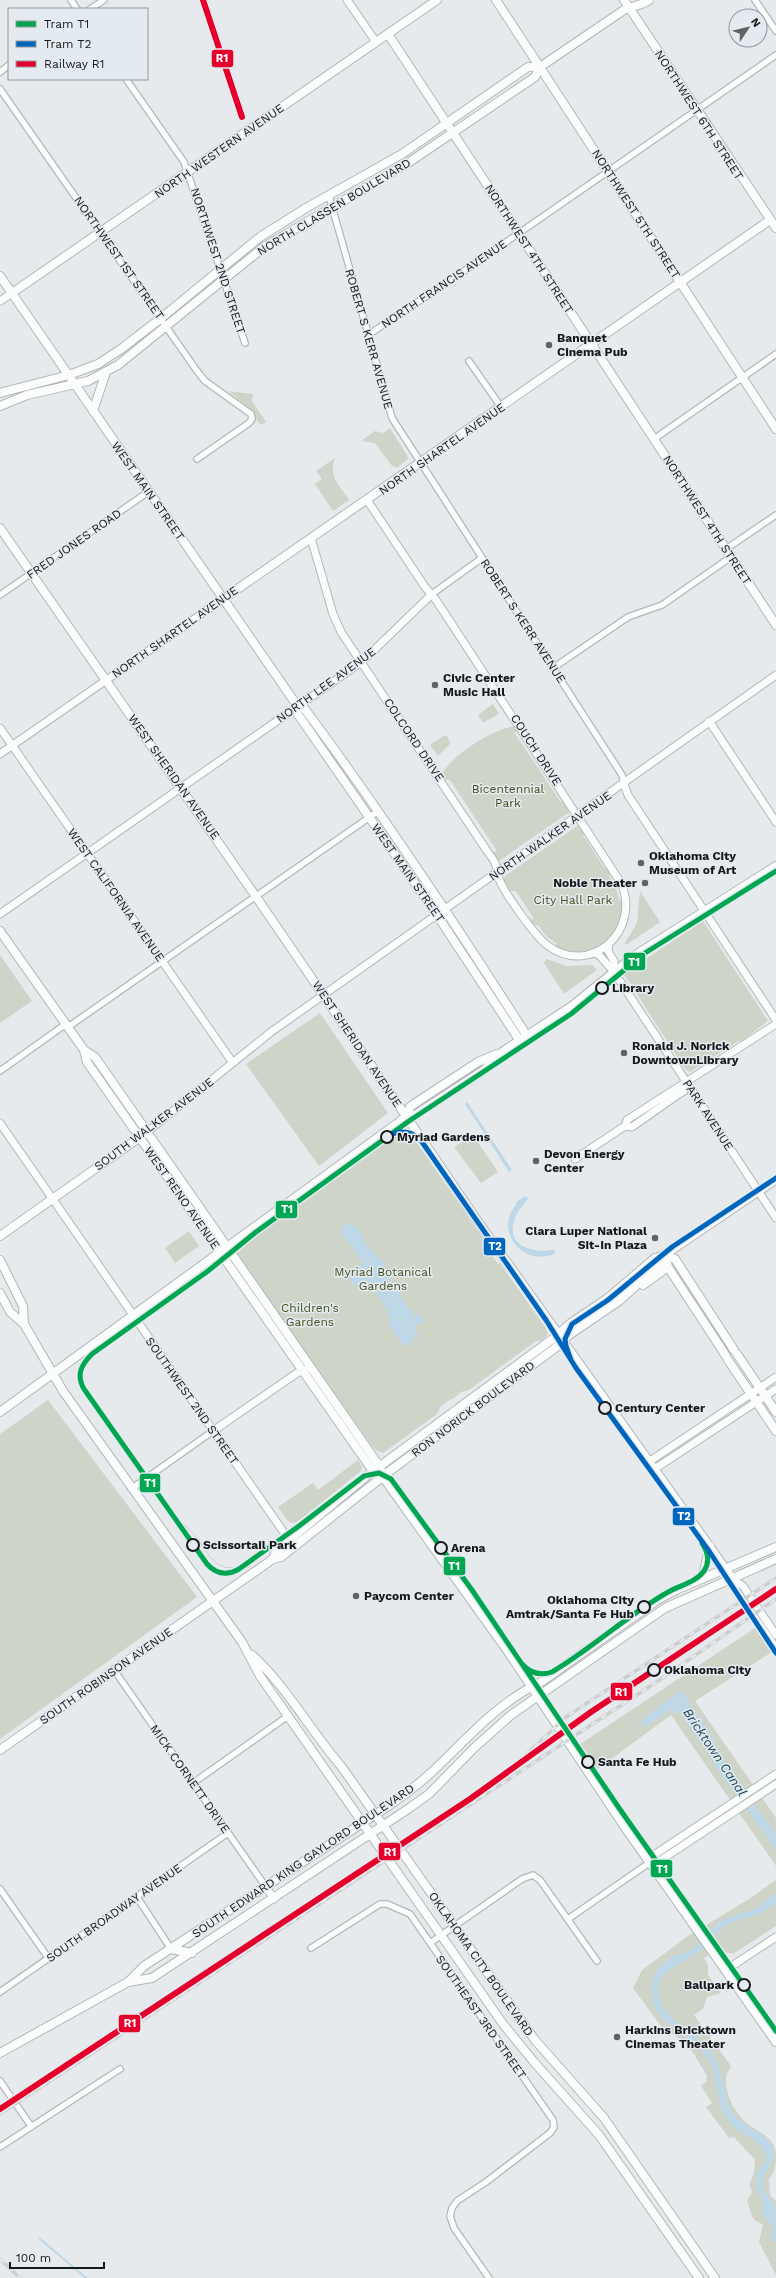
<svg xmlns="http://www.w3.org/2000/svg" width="776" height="2278" viewBox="0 0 776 2278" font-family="'Work Sans',sans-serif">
	<rect width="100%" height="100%" fill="#e7eaed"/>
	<!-- green -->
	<path fill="#ced4c8" d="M228,391L253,394L252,401L266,422L261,425L259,422L258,423L253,411Z
		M390,428L407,455L408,459L397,468L392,466L375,443L361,441L375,431L384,433Z
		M335,458C328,477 339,484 349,500L333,511L315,484L322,479L316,471Z
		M493,704L499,714L483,723L478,715Z
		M515,726L519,732H514L560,801H566L571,811L499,861L491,852L497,851L450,780H444L441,775C453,754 492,730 515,726Z
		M443,736H447L451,743L438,756L430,745Z
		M580,824L588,835H583L605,869H611L614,874L609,875L616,888L619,900L625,902C624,908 624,916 622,921C609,949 581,959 554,947L557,944L547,937L538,925H531L529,920L534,919L516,891H509L503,880L505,876Z
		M640,891L660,922L626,945L625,943L637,923Z
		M703,921L768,1021L742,1041H739L690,1072L685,1069L624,974L630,966H635Z
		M0,955L32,1001L0,1023Z
		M546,959L567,966L592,965L597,970L564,994L544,963Z
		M320,1013L388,1113L319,1166L246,1064Z
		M400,1132H407L412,1136L485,1241L483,1243L498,1264L500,1263L545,1327L548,1334L541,1341H536L469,1390L461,1392L454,1398L446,1402L440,1407L437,1414L383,1453L374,1449L236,1254L241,1246L389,1138Z
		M473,1135L498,1172L481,1183L454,1147Z
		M189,1231L199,1246L175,1263L165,1248Z
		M48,1400L197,1597L0,1739V1434Z
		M358,1460L362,1467L361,1471L297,1522L293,1523L288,1521L278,1507L313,1483L318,1490Z
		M755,1628L772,1652L695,1701L776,1818V1866L671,1715L595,1771L579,1745Z
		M776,1880V1926L733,1954L725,1952L721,1947L704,1958L708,1965V1975L721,1993L707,1997L703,2009L694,2015L731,2066C729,2071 725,2076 726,2080C726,2095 733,2109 743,2120C756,2133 776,2134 776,2157C776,2166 775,2171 769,2179L770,2195L776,2201V2275L759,2242L763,2224C749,2220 752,2212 747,2201L752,2192L749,2184L754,2174L755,2160L734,2137L729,2138L706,2107L712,2103L701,2086L706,2082L707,2076L694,2054L684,2042L661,2026L633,1988L642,1970L688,1936L749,1899Z"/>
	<!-- water -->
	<path fill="#bed8e7" d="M467,1102L512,1170L509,1172L465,1104Z
		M525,1196L528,1198C526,1204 520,1208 517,1213C502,1244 529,1254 554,1250L556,1253C524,1269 492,1230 517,1204L516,1202Z
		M347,1223L356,1226L362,1235L361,1237L364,1238L365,1244L383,1261L386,1272L406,1305L415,1312L412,1314L414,1318L417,1316L418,1312L425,1322L415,1325V1329L419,1335L413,1338L412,1342L404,1347L389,1325L390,1320L386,1312L388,1311L368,1281L359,1286L354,1285L349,1280L351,1273L363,1264L342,1233L341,1228Z
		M682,1691L691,1704L689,1705C694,1713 702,1720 707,1728C711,1733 713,1741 718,1747L714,1750L720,1754L754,1805L776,1833V1850L731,1786L725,1782L705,1748L679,1712L675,1713L672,1709L644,1727L640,1721L670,1698Z
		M776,1893V1903C771,1906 766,1910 761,1913C751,1918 738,1918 728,1924C715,1931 709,1945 697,1953C675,1970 649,1970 661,2007L656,2010C647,1985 653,1964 678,1954L682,1955L695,1947L715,1926L724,1919L757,1908Z
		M666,2013C684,2030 707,2039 717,2063C725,2081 723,2101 736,2117C746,2129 767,2133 773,2148C776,2163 763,2170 763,2184C763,2196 774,2199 775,2207C776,2219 776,2231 776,2243L770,2238L774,2229L762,2214L763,2205L756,2185L757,2173L766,2161C765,2138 743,2138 730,2123C714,2104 720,2086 711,2065C701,2044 682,2035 665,2021L661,2017Z"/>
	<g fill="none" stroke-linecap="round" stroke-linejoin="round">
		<!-- stream -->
		<path stroke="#bed8e7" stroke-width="2" d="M39,2238L86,2278"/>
		<!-- canal -->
		<path stroke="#bed8e7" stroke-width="7" d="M656,2000L659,2008L670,2021"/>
		<defs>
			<path id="minor" d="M71,0L77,9
				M755,0L776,31
				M90,9L104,0
				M0,72L9,65
				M126,79L184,162L245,343
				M0,89L197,371L205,381L251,414L252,419L249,423L197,459
				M329,196L392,418L622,775L624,784
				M368,335L473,265L776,55
				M469,361L501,407
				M654,439L776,354
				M726,549L776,515
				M432,594L482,558
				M0,595L148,492
				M553,668L628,617L662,605L731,557
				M68,1027L377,812
				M0,1071L66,1024
				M131,1489L213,1431
				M114,1670L266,1887
				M193,1783L288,1716
				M0,1889L49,1959
				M137,1897L171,1949
				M568,1919L649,1863
				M430,1943L522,1879L533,1875L540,1880L597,1961
				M311,1948L380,1904H387L410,1914L553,2120L554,2127L550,2133L486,2182L457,2201L452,2208L450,2216L454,2228L489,2278
				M0,1992L228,1833
				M0,2081L31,2126
				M0,2147L120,2069"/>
			<path id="tertiary" d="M347,0L376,42
				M0,301L12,293
				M311,538L333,614L341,632L485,848C488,853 493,858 495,863C498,869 497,876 500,881C505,894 536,937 547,945C590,978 642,931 621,883L436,600L425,587L367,500
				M709,721L776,822
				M0,728L233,1063
				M0,754L223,599
				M624,784L628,795L776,1020
				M0,914L350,670L368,656L432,594
				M609,944L608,951L614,961V972
				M593,953L599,955L614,972L776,1218
				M0,1123L289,1540
				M625,1126L627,1120L776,1024
				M147,1132L271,1032L776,675
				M575,1159L625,1126L632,1127L679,1094L684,1091L687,1082
				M665,1255L776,1180
				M213,1431L297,1373L308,1369
				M650,1461L776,1377
				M656,1468L776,1389
				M776,1635L743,1586L732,1578V1583L737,1592L776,1648
				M649,1863L657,1853L776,1774
				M650,1863L661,1860L776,1784
				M266,1887L274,1899
				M726,1970L776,1937"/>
			<path id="secondary" d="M496,0L776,429
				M624,0L776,228
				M388,34L776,625
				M0,276L294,701L298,706L304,708C383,814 456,925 527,1036
				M12,293L437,0
				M0,528L259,901L479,1223L732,1578
				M223,599L770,220
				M298,706L297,713L437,915L520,1041
				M0,931L84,1050L87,1062L356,1447L373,1471L377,1473
				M84,1050L95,1057L380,1467L383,1477L509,1653L624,1826L776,2042
				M406,1117L410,1107L414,1104L478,1062L497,1054
				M0,1236L143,1135
				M665,1255L675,1259L734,1350
				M665,1255L668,1267L726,1356
				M643,1285L668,1267
				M737,1354L776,1412
				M728,1360L776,1431
				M0,1412L406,1117L415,1115L484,1070L502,1052L572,1006L634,956L776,866
				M273,1559L281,1557L391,1470L555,1348L569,1335L619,1301L660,1264L665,1255
				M0,1750L273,1559L276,1551L368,1475L551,1340L571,1323L608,1298L655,1258L665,1255"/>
			<path id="primary" d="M0,393L69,375L98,364L121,349L160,319L260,237L306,208L402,154L528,67H540
				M0,406L27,395L88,381L118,365L264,247L408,163L535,77L540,67L621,12C630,5 640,7 649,0
				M93,411L106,372
				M0,1260L23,1306L24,1324
				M0,1293L10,1312L24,1324L63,1391L242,1642L260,1676L503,2024L534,2062L599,2135L699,2278
				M702,1579L710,1546
				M252,1655C287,1687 310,1730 341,1766L535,2040L604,2118L715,2278
				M171,1949L192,1953
				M128,1982L152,1978L408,1809L429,1794L474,1748L511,1715L665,1608L776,1559
				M0,2053L128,1982L144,1966L387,1807C403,1796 418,1785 433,1771C468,1738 497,1703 541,1682L659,1599L676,1590L776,1547"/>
		</defs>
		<!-- minor casing -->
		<use href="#minor" stroke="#b4b7b9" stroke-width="8"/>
		<!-- tertiary casing -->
		<use href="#tertiary" stroke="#b4b7b9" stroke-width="9"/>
		<!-- secondary casing -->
		<use href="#secondary" stroke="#b4b7b9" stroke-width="10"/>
		<!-- primary casing -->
		<use href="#primary" stroke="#b4b7b9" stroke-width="10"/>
		<!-- minor -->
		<use href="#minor" stroke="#fbfcfc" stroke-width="5.5"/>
		<!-- tertiary -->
		<use href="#tertiary" stroke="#fbfcfc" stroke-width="7"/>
		<!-- secondary -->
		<use href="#secondary" stroke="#fbfcfc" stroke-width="8"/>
		<!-- primary -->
		<use href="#primary" stroke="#fbfcfc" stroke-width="8"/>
		<!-- tram -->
		<path stroke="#cececf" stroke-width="1" d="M169,1510C176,1519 186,1525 194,1534C211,1556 217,1579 250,1562
			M522,1664C530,1673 540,1676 552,1672C593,1648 628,1614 670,1591C681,1585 696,1582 704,1571C710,1562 708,1552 702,1543"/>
		<defs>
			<path id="rail" d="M203,0L242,117
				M654,1669L776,1589
				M508,1772L566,1717L776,1578
				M0,2114L661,1679L776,1599
				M0,2259L20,2278"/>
		</defs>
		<!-- rail casing -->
		<use href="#rail" stroke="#cececf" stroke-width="3.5"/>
		<!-- rail -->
		<use href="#rail" stroke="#e4ebf0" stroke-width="2" stroke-dasharray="6" stroke-linecap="butt"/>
		<defs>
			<path id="rail-1" d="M203,0L242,117
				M0,2109L470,1799L591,1712L776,1589"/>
		</defs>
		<!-- rail-1 casing -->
		<use href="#rail-1" stroke="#e4ebf0" stroke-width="9"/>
		<!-- rail-1 -->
		<use href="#rail-1" stroke="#e4002b" stroke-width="6"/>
		<defs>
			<path id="tram-1" d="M776,871L645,953L571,1014L409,1121L256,1232L208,1271L92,1354C81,1365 76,1375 84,1389L207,1564C216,1574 227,1576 239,1569L299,1526L364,1476L379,1473L391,1479L472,1590L619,1808L776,2031
				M522,1664C530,1673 540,1676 552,1672C593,1648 628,1614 670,1591C681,1585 696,1582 704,1571C710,1562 708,1552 702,1543"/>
			<path id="tram-2" d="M388,1136C400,1129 413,1131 422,1142L546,1320L576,1368L709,1551L776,1653
				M571,1360L566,1346L565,1339L572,1324L608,1300L672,1247L776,1178"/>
		</defs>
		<!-- tram-1 casing -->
		<use href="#tram-1" stroke="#e4ebf0" stroke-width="8"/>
		<!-- tram-2 casing -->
		<use href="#tram-2" stroke="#e4ebf0" stroke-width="8"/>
		<!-- tram-1 -->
		<use href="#tram-1" stroke="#00a651" stroke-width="5"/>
		<!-- tram-2 -->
		<use href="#tram-2" stroke="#0065bd" stroke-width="5"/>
	</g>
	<!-- markers -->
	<g fill="#606264" stroke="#e4ebf0" stroke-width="1.5">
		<circle cx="549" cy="345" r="4"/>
		<circle cx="435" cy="685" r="4"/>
		<circle cx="641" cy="863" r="4"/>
		<circle cx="645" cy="883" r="4"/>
		<circle cx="624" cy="1053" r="4"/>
		<circle cx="536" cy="1161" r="4"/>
		<circle cx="655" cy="1238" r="4"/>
		<circle cx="356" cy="1596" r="4"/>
		<circle cx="617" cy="2037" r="4"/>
	</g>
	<g fill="#e4ebf0" stroke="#17191b" stroke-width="2">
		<circle cx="602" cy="988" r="6"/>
		<circle cx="387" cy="1137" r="6"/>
		<circle cx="605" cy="1408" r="6"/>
		<circle cx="193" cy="1545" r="6"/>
		<circle cx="441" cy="1548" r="6"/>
		<circle cx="644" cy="1607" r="6"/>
		<circle cx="654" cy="1670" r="6"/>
		<circle cx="588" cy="1762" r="6"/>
		<circle cx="744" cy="1985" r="6"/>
	</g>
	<g text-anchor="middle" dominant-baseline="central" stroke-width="3" stroke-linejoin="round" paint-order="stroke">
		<!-- street labels -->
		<g font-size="12" fill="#17191b" stroke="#e4ebf0">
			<text transform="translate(699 115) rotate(57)">NORTHWEST 6TH STREET</text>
			<text transform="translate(219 151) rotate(-35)">NORTH WESTERN AVENUE</text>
			<text transform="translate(334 207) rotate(-31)">NORTH CLASSEN BOULEVARD</text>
			<text transform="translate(636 214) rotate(57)">NORTHWEST 5TH STREET</text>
			<text transform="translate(529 249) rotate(57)">NORTHWEST 4TH STREET</text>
			<text transform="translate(119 258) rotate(55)">NORTHWEST 1ST STREET</text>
			<text transform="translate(218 261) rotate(72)">NORTHWEST 2ND STREET</text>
			<text transform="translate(444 284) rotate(-34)">NORTH FRANCIS AVENUE</text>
			<text transform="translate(369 339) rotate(74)">ROBERT S KERR AVENUE</text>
			<text transform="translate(442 449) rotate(-35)">NORTH SHARTEL AVENUE</text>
			<text transform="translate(148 491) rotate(55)">WEST MAIN STREET</text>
			<text transform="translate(707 520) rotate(57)">NORTHWEST 4TH STREET</text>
			<text transform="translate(74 544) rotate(-35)">FRED JONES ROAD</text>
			<text transform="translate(523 621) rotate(57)">ROBERT S KERR AVENUE</text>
			<text transform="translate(175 632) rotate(-35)">NORTH SHARTEL AVENUE</text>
			<text transform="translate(326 685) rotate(-36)">NORTH LEE AVENUE</text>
			<text transform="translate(414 740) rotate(56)">COLCORD DRIVE</text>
			<text transform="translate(536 750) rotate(57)">COUCH DRIVE</text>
			<text transform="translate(174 777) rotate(55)">WEST SHERIDAN AVENUE</text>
			<text transform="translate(550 836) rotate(-35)">NORTH WALKER AVENUE</text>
			<text transform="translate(408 873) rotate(55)">WEST MAIN STREET</text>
			<text transform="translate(116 895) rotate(55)">WEST CALIFORNIA AVENUE</text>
			<text transform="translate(357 1044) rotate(56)">WEST SHERIDAN AVENUE</text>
			<text transform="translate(708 1115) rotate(57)">PARK AVENUE</text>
			<text transform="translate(154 1124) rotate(-37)">SOUTH WALKER AVENUE</text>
			<text transform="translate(182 1198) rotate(55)">WEST RENO AVENUE</text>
			<text transform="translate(192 1401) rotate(55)">SOUTHWEST 2ND STREET</text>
			<text transform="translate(473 1409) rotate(-37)">RON NORICK BOULEVARD</text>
			<text transform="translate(106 1676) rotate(-35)">SOUTH ROBINSON AVENUE</text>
			<text transform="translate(190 1779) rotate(55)">MICK CORNETT DRIVE</text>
			<text transform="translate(303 1861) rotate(-34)">SOUTH EDWARD KING GAYLORD BOULEVARD</text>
			<text transform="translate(114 1913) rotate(-35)">SOUTH BROADWAY AVENUE</text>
			<text transform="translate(481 1964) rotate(55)">OKLAHOMA CITY BOULEVARD</text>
			<text transform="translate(481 2017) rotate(55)">SOUTHEAST 3RD STREET</text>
		</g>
		<!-- poi labels -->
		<g font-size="12" font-weight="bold" fill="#17191b" stroke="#e4ebf0" text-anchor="start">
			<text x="557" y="338">Banquet<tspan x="557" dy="14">Cinema Pub</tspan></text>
			<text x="443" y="678">Civic Center<tspan x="443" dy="14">Music Hall</tspan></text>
			<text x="649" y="856">Oklahoma City<tspan x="649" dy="14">Museum of Art</tspan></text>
			<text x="637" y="883" text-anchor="end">Noble Theater</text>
			<text x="632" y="1046">Ronald J. Norick<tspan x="632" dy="14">DowntownLibrary</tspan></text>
			<text x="544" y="1154">Devon Energy<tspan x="544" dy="14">Center</tspan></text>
			<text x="647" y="1231" text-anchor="end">Clara Luper National<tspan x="647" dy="14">Sit-In Plaza</tspan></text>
			<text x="364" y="1596">Paycom Center</text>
			<text x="625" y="2030">Harkins Bricktown<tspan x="625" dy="14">Cinemas Theater</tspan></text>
		</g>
		<!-- park labels -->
		<g font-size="12" fill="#44511d" stroke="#e4ebf0">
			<text x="508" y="789">Bicentennial<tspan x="508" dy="14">Park</tspan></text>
			<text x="573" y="900">City Hall Park</text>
			<text x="383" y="1272">Myriad Botanical<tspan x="383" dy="14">Gardens</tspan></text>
			<text x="310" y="1308">Children's<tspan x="310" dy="14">Gardens</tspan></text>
		</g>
		<!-- stop labels -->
		<g font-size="12" font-weight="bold" fill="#17191b" stroke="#e4ebf0" text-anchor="start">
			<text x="612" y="988">Library</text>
			<text x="397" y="1137">Myriad Gardens</text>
			<text x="615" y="1408">Century Center</text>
			<text x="203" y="1545">Scissortail Park</text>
			<text x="451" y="1548">Arena</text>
			<text x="634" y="1600" text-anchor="end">Oklahoma City<tspan x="634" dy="14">Amtrak/Santa Fe Hub</tspan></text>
			<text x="664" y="1670">Oklahoma City</text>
			<text x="598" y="1762">Santa Fe Hub</text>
			<text x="734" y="1985" text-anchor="end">Ballpark</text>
		</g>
		<!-- water labels -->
		<g font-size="13" font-style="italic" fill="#113f54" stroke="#e4ebf0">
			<text transform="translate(715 1752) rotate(56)">Bricktown Canal</text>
		</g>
	</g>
	<g stroke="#e4ebf0" stroke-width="1.5">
		<rect x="211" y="49" width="23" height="19" rx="4" fill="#e4002b"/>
		<rect x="623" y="952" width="23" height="19" rx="4" fill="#00a651"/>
		<rect x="275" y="1200" width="23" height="19" rx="4" fill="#00a651"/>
		<rect x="483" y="1237" width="23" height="19" rx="4" fill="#0065bd"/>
		<rect x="139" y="1473" width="22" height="20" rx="4" fill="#00a651"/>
		<rect x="672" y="1507" width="23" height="19" rx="4" fill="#0065bd"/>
		<rect x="443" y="1556" width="23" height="20" rx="4" fill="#00a651"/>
		<rect x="610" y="1682" width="23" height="19" rx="4" fill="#e4002b"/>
		<rect x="378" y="1842" width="23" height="19" rx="4" fill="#e4002b"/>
		<rect x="650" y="1859" width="23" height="19" rx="4" fill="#00a651"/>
		<rect x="118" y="2014" width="23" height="19" rx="4" fill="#e4002b"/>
	</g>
	<g font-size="11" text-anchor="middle" font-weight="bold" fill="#fff">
		<text x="222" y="62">R1</text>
		<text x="634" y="966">T1</text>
		<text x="287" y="1213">T1</text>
		<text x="495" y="1250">T2</text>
		<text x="150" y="1487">T1</text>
		<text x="684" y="1520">T2</text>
		<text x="454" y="1570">T1</text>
		<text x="621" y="1696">R1</text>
		<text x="390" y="1856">R1</text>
		<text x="662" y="1873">T1</text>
		<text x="130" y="2027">R1</text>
	</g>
	<!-- legend -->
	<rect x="8" y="8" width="140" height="72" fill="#e4ebf0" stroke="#92979b"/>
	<rect x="16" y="21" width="20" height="6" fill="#00a651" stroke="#92979b"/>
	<text x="44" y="28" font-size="12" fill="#17191b">Tram T1</text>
	<rect x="16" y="41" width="20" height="6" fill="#0065bd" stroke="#92979b"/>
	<text x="44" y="48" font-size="12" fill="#17191b">Tram T2</text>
	<rect x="16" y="61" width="20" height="6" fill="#e4002b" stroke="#92979b"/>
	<text x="44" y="68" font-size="12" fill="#17191b">Railway R1</text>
	<!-- north arrow -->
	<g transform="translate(748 28) rotate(55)"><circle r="19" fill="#e4ebf0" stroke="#92979b"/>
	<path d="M0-3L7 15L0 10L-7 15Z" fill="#606264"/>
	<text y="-6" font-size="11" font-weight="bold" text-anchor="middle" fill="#17191b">N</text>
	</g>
	<!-- scale -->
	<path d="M10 2262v6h94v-6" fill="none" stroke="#17191b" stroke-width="2"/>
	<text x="16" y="2262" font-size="12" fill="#17191b" stroke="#e4ebf0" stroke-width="3" paint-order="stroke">100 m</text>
</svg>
